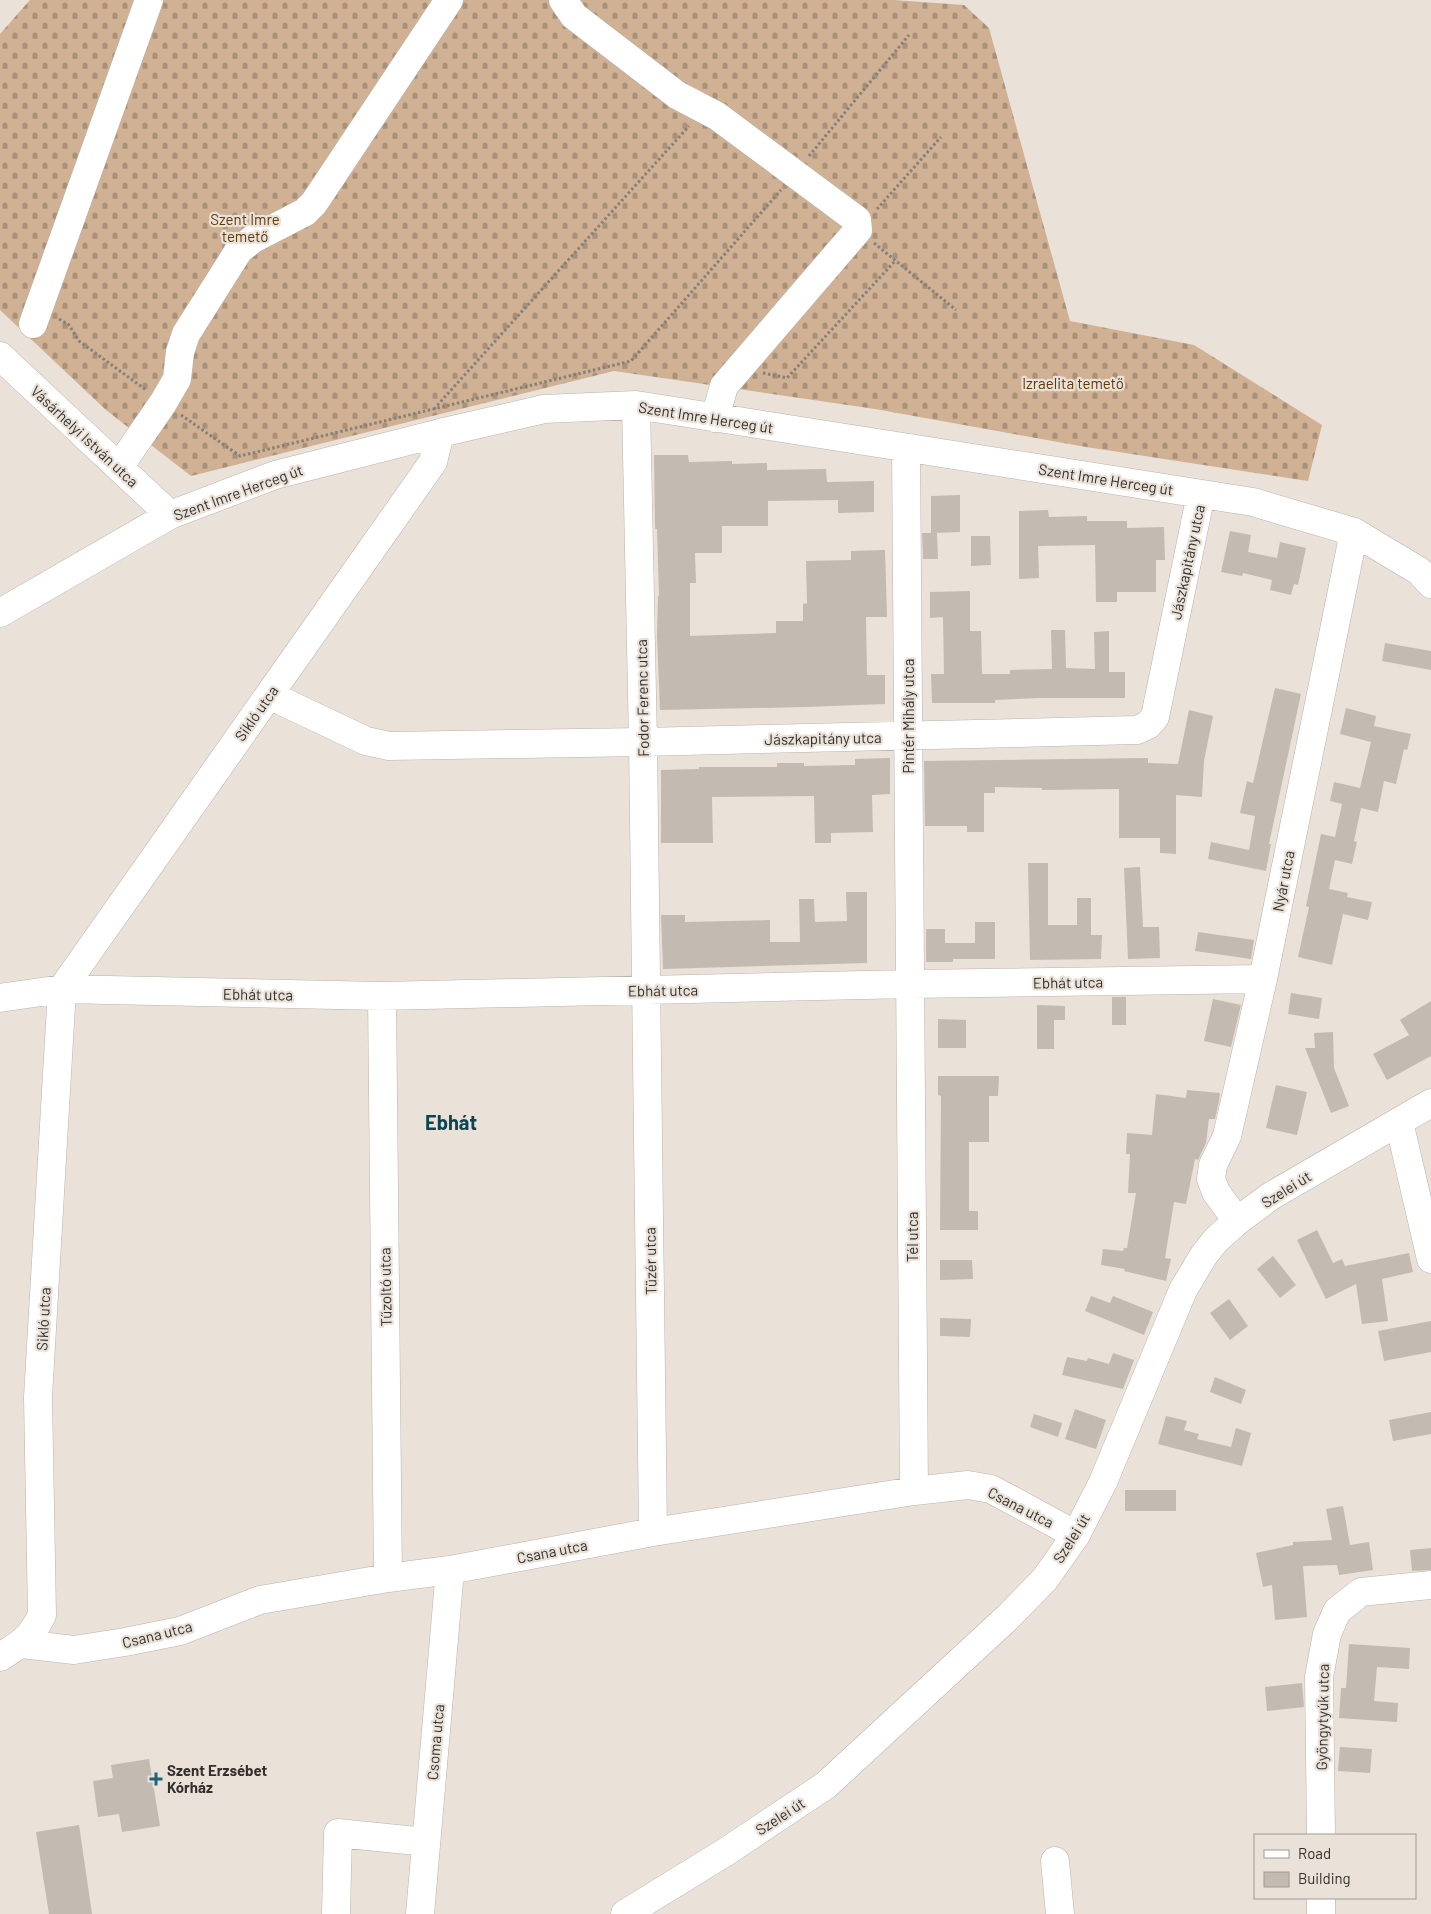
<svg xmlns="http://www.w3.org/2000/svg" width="1431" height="1914" viewBox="0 0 1431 1914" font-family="Barlow,sans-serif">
	<defs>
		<pattern id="cemetery-stones" width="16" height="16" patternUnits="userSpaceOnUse" patternTransform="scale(1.25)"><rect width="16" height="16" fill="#d0b193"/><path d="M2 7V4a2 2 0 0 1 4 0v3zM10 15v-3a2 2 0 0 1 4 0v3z" fill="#a99078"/></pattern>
	</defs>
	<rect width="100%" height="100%" fill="#eae1d9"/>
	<!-- cemetery -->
	<path fill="url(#cemetery-stones)" d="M30,0H894L964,5L989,28L1070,321L1194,345L1322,425L1308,481L1086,447L875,409L614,371L191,476L106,410L0,310V34Z"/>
	<!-- building -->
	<path fill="#c3bab2" d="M654,455H688L689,462L732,461V464L767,463V470L826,469L827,482L874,481V512L838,513V500L768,501V526H722V553H695L696,583H690V636L776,633V621H803V604L807,603L806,561L851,560V551L885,550L887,617H866L867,675H885V704L805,707L660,710L657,636L658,596H659L657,529H655Z
		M960,495V532L931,533V496Z
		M1048,510L1049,517L1087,516V521H1127V528L1164,527L1165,560H1156V592H1117V602H1096L1095,545L1038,546L1039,578L1019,579V511Z
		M1230,531L1251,535L1248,552L1277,558L1280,542L1306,548L1298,585L1294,584L1291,595L1270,590L1272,580L1243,573L1242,576L1221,572Z
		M922,533H937L938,559H923Z
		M971,536H990L991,565L971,566Z
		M970,591V631H981L982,674H1010V670L1052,669L1051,630H1065L1066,668L1095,669L1094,632L1109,631V672H1125V698H1039L995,700V703H932L931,674H944L943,617L930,618V592Z
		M1385,643L1431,651V670L1382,661Z
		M1275,688L1301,694L1269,844H1271L1266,871L1208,859L1211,842L1249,850L1255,816L1240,813L1247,781L1253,783Z
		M1346,708L1376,716L1374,726L1411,734L1407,750L1404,749L1396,784L1384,781L1378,812L1361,808L1354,841L1357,842L1352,864L1335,860L1329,889L1348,893L1347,897L1372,902L1368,920L1343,914L1332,965L1298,957L1309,907L1306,906L1321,834L1335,837L1342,804L1330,801L1334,782L1360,788L1371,742L1340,734Z
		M1189,710L1213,716L1204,761L1202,797L1176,795V854L1160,853V838H1119V789L1042,790V788L995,787V793H984V832H967V826H925L924,761L1148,758V763L1178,764Z
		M890,758V794L872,795L873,832L831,833V843H815L814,796L712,797L713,843H661V770L699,769V767H777V763H804V766L855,765V759Z
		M1028,863H1048V925H1077V898H1091V935H1102L1101,959L1030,960Z
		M1140,867L1143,927H1159L1160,958L1128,959L1124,868Z
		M846,892H867V963L663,969L661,915H685V922L770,920V942H800L799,899H814L815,922L847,921Z
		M975,922H995V959H953V962H926V929H945V943H975Z
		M1198,932L1254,940L1251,959L1195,951Z
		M1291,993L1322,998L1319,1019L1288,1014Z
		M1112,997H1126V1025H1112Z
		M1213,999L1241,1005L1231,1047L1204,1041Z
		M1431,1001V1056L1387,1080L1373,1054L1409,1035L1400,1020Z
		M1037,1005L1065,1006V1020H1054V1049H1037Z
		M938,1019L966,1020V1048H938Z
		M1333,1032L1334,1068L1349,1106L1331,1113L1305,1048H1315L1314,1033Z
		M938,1076H999L998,1096H989V1142H969V1211H978V1230H940L941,1096L938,1095Z
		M1276,1085L1307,1092L1297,1135L1266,1128Z
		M1187,1090L1220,1093L1219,1101L1215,1119H1209L1206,1143L1198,1160L1195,1159L1186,1204L1174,1202L1165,1258L1171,1259L1166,1281L1124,1271L1125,1269L1101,1265L1103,1249L1123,1251L1124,1248H1127L1136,1193H1128L1130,1154H1126L1127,1133L1152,1135L1156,1094L1186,1098Z
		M1317,1230L1333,1263L1342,1259L1345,1266L1409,1253L1413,1272L1382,1279L1388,1321L1362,1324L1356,1284L1326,1299L1297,1240Z
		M1273,1256L1296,1285L1280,1298L1257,1269Z
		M940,1260H972L973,1279L940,1280Z
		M1091,1296L1110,1303L1113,1296L1153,1312L1144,1335L1085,1311Z
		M1229,1299L1248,1326L1230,1340L1210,1313Z
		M940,1318L971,1319L970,1337L940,1336Z
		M1431,1321V1352L1384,1361L1378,1331Z
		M1113,1353L1134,1360L1123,1389L1062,1375L1067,1357L1087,1361L1088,1358L1109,1364Z
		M1215,1377L1246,1390L1241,1404L1210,1392Z
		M1075,1409L1106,1420L1096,1449L1065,1439Z
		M1431,1412V1434L1393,1441L1389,1420Z
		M1034,1414L1062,1423L1058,1437L1030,1427Z
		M1166,1416L1187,1421L1184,1430L1199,1434L1197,1439L1231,1447L1236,1428L1251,1433L1242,1466L1158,1444Z
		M1125,1490H1176V1511H1125Z
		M1343,1506L1350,1545L1369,1542L1373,1570L1339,1575L1337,1565L1303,1566L1307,1617L1275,1620L1272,1585L1263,1587L1256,1553L1293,1545V1542L1332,1540L1326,1509Z
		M1431,1548V1570L1412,1571L1410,1550Z
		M1349,1644L1410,1648L1409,1669L1377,1667L1374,1701L1398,1703L1397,1722L1339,1718L1341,1688H1346Z
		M1302,1683L1304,1707L1267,1711L1265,1687Z
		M1340,1747L1372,1749L1370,1773L1338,1771Z
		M149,1759L160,1826L122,1832L119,1814L98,1817L93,1781L113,1778L111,1765Z
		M79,1825L92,1914H49L36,1832Z"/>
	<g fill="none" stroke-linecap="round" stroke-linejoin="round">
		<defs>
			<path id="minor" d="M563,0L574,16L677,95L717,116L857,220L858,230L724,386L715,418
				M33,324L149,0
				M0,356L170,515
				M636,405L643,742L653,1532
				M906,448L914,1491
				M119,467L163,403L177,379L180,352L186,334L239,250L253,239L305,212L314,203L449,0
				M0,613L170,515L275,475L440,433L544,409L636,405L1253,502L1354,532L1419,571L1431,584
				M269,695L366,741L389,746L643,742L1137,730L1148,725L1155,717L1201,494
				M382,996L388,1578
				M0,998L62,989L433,462L440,433
				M1399,1122L1431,1259
				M1237,1221L1216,1192L1211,1179L1213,1165L1227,1136L1263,979L1354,532
				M22,1644L74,1650L125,1642L180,1631L260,1600L388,1578L450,1570L653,1532L914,1491L968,1485L991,1489L1076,1535
				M0,1657C21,1644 31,1638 42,1615L38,1397L62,989L382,996L910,984L1263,979
				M1321,1835L1319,1677L1327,1634L1337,1611L1361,1592L1431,1585
				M1055,1861L1060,1914
				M1321,1898V1914
				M336,1914L338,1833L426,1842
				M420,1914L450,1570"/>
			<path id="major" d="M625,1914L724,1853L826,1785L1007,1618L1045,1579L1076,1535L1103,1482L1183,1290L1204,1255L1216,1240L1237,1221L1271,1196L1431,1103"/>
		</defs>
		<!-- minor casing -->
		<use href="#minor" stroke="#bbb2ab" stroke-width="29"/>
		<!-- major casing -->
		<use href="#major" stroke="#bbb2ab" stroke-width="29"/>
		<!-- path -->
		<path stroke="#85807a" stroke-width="3" stroke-dasharray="2.5 2.5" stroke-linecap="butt" d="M809,156L909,35
			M877,209L941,137
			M874,243L956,310
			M59,319L69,325L79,341L146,390
			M763,373L787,378L896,260
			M434,409L689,126
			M181,415L240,456L631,361L781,190"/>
		<!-- minor -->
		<use href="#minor" stroke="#fff" stroke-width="28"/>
		<!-- major -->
		<use href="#major" stroke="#fff" stroke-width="28"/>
	</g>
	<!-- markers -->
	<path fill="#206576" stroke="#eae1d9" stroke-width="2" d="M153.5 1771.5h5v5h5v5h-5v5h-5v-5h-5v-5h5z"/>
	<g text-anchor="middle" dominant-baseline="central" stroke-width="4.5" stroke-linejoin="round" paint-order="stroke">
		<!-- park labels -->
		<g font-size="15" fill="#5f3807" stroke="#eae1d9">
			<text x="245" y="219">Szent Imre<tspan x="245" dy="17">temető</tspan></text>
			<text x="1073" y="383">Izraelita temető</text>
		</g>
		<!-- street labels -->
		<g font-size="15" fill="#322f2c" stroke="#eae1d9">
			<text transform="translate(706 417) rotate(9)">Szent Imre Herceg út</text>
			<text transform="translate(85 436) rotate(43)">Vásárhelyi István utca</text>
			<text transform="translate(1106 479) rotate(9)">Szent Imre Herceg út</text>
			<text transform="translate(238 492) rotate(-20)">Szent Imre Herceg út</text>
			<text transform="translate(1187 562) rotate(-78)">Jászkapitány utca</text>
			<text transform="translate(642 698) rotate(-91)">Fodor Ferenc utca</text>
			<text transform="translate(256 713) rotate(-55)">Sikló utca</text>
			<text transform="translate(908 716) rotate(-90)">Pintér Mihály utca</text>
			<text transform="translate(823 738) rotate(-1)">Jászkapitány utca</text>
			<text transform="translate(1283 881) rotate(-79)">Nyár utca</text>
			<text transform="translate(1068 982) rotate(-1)">Ebhát utca</text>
			<text transform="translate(663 990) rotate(-1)">Ebhát utca</text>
			<text transform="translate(258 994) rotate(1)">Ebhát utca</text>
			<text transform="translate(1286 1189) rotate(-32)">Szelei út</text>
			<text transform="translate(912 1237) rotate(-90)">Tél utca</text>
			<text transform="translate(650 1261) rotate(-91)">Tüzér utca</text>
			<text transform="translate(385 1287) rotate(-91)">Tűzoltó utca</text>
			<text transform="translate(43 1319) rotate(-87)">Sikló utca</text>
			<text transform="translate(1021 1507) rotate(27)">Csana utca</text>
			<text transform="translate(1071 1538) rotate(-58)">Szelei út</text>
			<text transform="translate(552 1551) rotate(-11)">Csana utca</text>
			<text transform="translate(157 1634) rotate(-14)">Csana utca</text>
			<text transform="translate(1322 1717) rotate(-89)">Gyöngytyúk utca</text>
			<text transform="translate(435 1742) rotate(-85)">Csoma utca</text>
			<text transform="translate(780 1816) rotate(-33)">Szelei út</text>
		</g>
		<!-- poi labels -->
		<g font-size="15" font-weight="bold" fill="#322f2c" stroke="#eae1d9" text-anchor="start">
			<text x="167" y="1770">Szent Erzsébet<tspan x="167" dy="17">Kórház</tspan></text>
		</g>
		<!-- district labels -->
		<g font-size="20" font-weight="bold" fill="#0b4553" stroke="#eae1d9">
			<text x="451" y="1122">Ebhát</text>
		</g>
	</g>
	<!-- legend -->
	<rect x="1254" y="1834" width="162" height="65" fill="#eae1d9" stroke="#a09a94"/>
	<rect x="1264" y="1850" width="25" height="8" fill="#ffffff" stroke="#a09a94"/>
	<text x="1298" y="1859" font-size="15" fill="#322f2c">Road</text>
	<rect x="1264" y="1872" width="25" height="15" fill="#c3bab2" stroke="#a09a94"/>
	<text x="1298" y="1884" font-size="15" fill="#322f2c">Building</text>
</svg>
